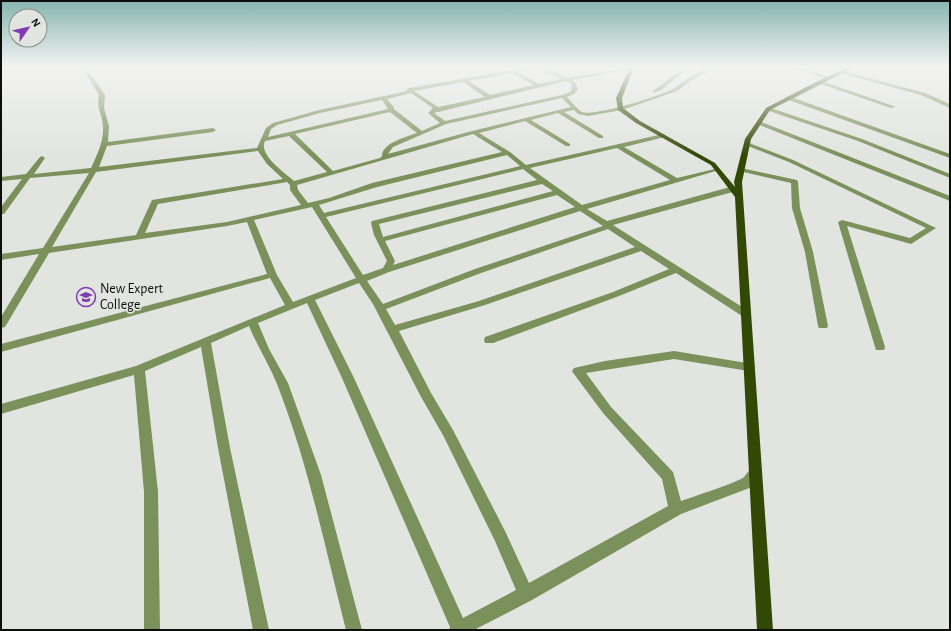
<svg xmlns="http://www.w3.org/2000/svg" width="951" height="631" viewBox="0 0 951 631" font-family="'Alegreya Sans',sans-serif">
	<rect width="100%" height="100%" fill="#e2e4df"/>
	<g fill="none" stroke-linecap="round" stroke-linejoin="round">
		<!-- minor -->
		<path fill="#7a915c" fill-rule="evenodd" d="M93,67H99L89,72L105,95L104,108L109,126L108,142L213,128L216,130L213,132L107,146L99,167L257,148L266,128L273,123L319,110L407,91V89L409,88L531,67H544L567,78L634,67L632,69L572,80L575,82L578,89L574,94L567,97C571,101 577,109 582,112C593,117 661,96 673,89C687,81 700,67 716,67L690,81L677,91L622,110L588,116L578,114L574,110L564,112L603,136V138H599L558,113L531,120L570,144V146H566L525,121L479,133L510,152L526,165L663,134L666,136L665,137L624,147L677,178L719,168V170L587,209L607,221L730,187H736V191L613,225L750,312L751,314L750,316H742L676,273L619,296L493,343H485L484,340L485,337L613,292L669,269L641,251L485,305L399,331L431,393L453,430L505,531L529,583L668,506L662,479L603,413L574,374L572,371L574,368L605,361L674,351L753,364L755,367L753,370L749,371L674,359L586,373L611,407L673,472L681,501C700,494 722,488 741,479C749,475 748,464 760,468L762,472L752,487L681,514L532,600L474,630H449L450,627L342,378L307,303L258,323L269,349L288,383L321,475L362,630H346C325,547 308,463 277,384C269,364 257,346 249,326L211,343L230,448L269,630H253L218,448L201,347L145,371L158,492L160,630H144V492L134,375L1,414V404L136,366L285,305L270,278L1,352V344L267,274L247,222L227,226L49,253L5,327L1,328V317L39,254L1,260V254L43,248L89,173L30,178L4,214H1V207L22,179L1,181V177L26,174L40,157L42,156L45,158L34,174L91,168C97,155 104,141 103,126C102,114 96,107 99,95L84,71ZM538,68H539L562,79L539,84L518,72ZM512,73L534,85L490,95L469,81ZM566,81L571,83L572,89L570,92L562,95L445,121L434,113ZM463,82L485,97L438,107L414,91ZM411,93L433,108L428,113L440,123L422,131L394,109V107L387,99ZM562,98L571,107L472,131L388,154L393,147L446,124ZM382,100L388,109L268,137L271,129L277,125L320,113ZM390,112L417,133C406,137 382,143 382,156L380,158L333,171L295,134ZM473,134L502,152L372,183L329,198L308,203L298,190L297,185ZM289,136L327,172L294,181C285,173 258,155 265,141ZM617,148L670,180L582,205L530,168ZM258,151L267,164L283,179L152,200L136,235L52,247L96,172ZM507,155L520,166L324,213L319,205L377,187ZM523,169L537,180L372,221L371,223L374,235L387,261L383,268L363,275L326,217ZM287,182L290,185V190L301,205L227,222L145,233L158,204ZM542,184L553,191L383,237L379,224ZM557,195L575,207L393,265L395,261L385,241ZM312,207L356,278L293,302L277,275L254,220ZM580,211L603,226L475,269L383,304L367,281L389,272ZM608,229L635,247L479,301L395,325L386,309L481,273ZM359,283L373,304L420,395L444,437L495,541L516,590L463,618L354,378L315,300Z
			M685,67H690L661,90L653,93V91Z
			M791,67H798L831,78L827,79Z
			M842,71L925,93L950,104V108L921,95L840,73Z
			M818,81H822L896,107L891,108L818,83Z
			M788,96L950,154V158L786,99L785,98Z
			M768,107L862,139L950,174V178L858,141L766,110L765,109Z
			M759,121L950,196V201L757,124L756,123Z
			M745,143H749L793,160L936,228L911,244L847,226L885,347L884,350H876L875,347L838,222L842,220L910,238L926,228L789,162L745,145Z
			M741,168L797,180L798,182L800,208L813,252L828,326L827,328H819L818,326L805,252L792,208L791,183L739,171V169Z"/>
		<!-- major -->
		<path fill="#324805" fill-rule="evenodd" d="M630,67H634L622,98L623,108L640,121L715,163L735,187L734,182L745,139L766,108L818,81L849,67H855L770,110L751,139L742,182L773,630H757L735,197L711,165L636,123L618,110L616,98Z"/>
	</g>
	<!-- sky -->
	<linearGradient id="sky" x2="0" y2="1"><stop stop-color="#85b4b1"/><stop offset="0.43" stop-color="#f2f3f1"/><stop offset="1" stop-color="#f2f3f1" stop-opacity="0"/></linearGradient>
	<rect width="951" height="155" fill="url(#sky)"/>
	<!-- icons -->
	<defs>
		<symbol id="university-ring" viewBox="-11 -11 22 22"><circle r="9.5" fill="#e2e4df" stroke="#7f3cb0" stroke-width="1.5"/><path d="M0-5L7-2L0 1L-7-2ZM-4 1L0 2.5L4 1V4Q0 6-4 4Z" fill="#7f3cb0"/></symbol>
	</defs>
	<g fill-rule="evenodd">
		<use href="#university-ring" x="75" y="286" width="22" height="22"/>
	</g>
	<g text-anchor="middle" dominant-baseline="central" stroke-width="3.5" stroke-linejoin="round" paint-order="stroke">
		<!-- poi labels -->
		<g font-size="14" fill="#0e0e0d" stroke="#e2e4df" text-anchor="start">
			<text x="100" y="289">New Expert<tspan x="100" dy="16">College</tspan></text>
		</g>
	</g>
	<!-- border -->
	<rect width="951" height="631" fill="none" stroke="#0e0e0d" stroke-width="4"/>
	<!-- north arrow -->
	<g transform="translate(28 28) rotate(56)"><circle r="19" fill="#e2e4df" stroke="#8d8e8b"/>
	<path d="M0-3L7 15L0 10L-7 15Z" fill="#7f3cb0"/>
	<text y="-6" font-size="11" font-weight="bold" text-anchor="middle" fill="#0e0e0d">N</text>
	</g>
</svg>
